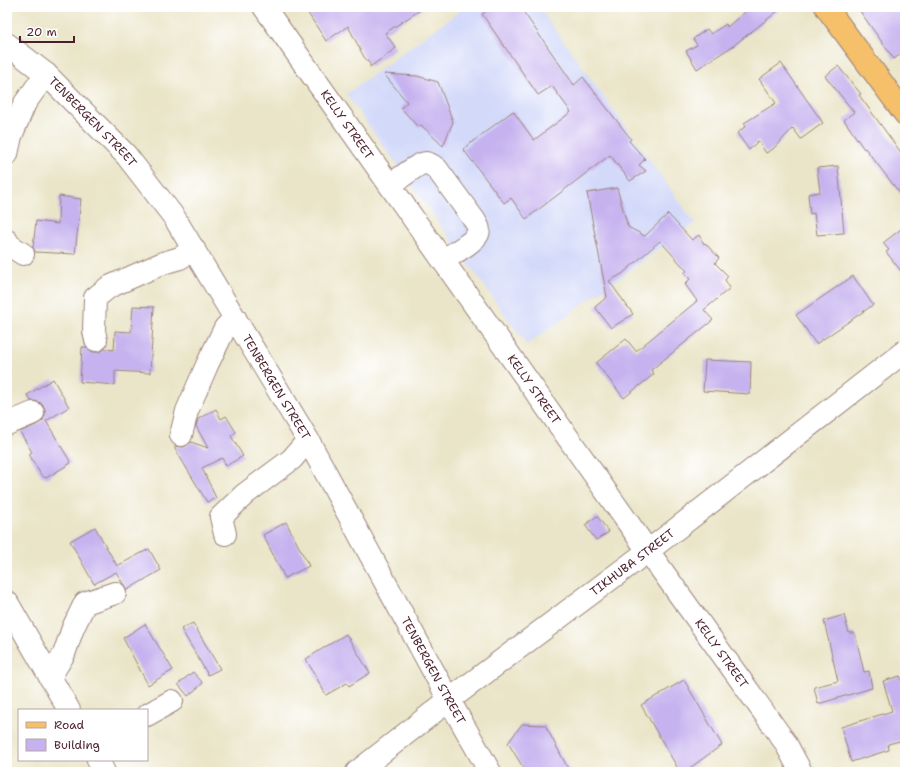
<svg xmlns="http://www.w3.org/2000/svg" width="912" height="779" viewBox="0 0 912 779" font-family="'Shantell Sans',sans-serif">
	<rect width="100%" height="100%" fill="#fff"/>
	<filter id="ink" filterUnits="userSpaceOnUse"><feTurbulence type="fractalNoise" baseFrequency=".025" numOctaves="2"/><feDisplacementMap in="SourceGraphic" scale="8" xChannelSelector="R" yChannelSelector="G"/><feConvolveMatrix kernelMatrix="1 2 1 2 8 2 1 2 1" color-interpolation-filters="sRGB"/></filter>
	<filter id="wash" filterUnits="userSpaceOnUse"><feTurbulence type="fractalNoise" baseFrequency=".012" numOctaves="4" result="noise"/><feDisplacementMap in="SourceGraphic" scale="16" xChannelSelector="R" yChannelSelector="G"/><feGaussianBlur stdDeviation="0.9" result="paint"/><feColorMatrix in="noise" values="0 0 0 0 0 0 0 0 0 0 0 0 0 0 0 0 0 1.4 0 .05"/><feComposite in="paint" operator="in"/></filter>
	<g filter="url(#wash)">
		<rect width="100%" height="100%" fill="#eae5c8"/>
		<!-- built -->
		<path fill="#d3d9f9" d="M465,7H539L695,223L527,345L346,94Z"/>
		<g id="blocks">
			<!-- building -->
			<path fill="#c6b2ef" d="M304,7H425L385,33L396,48L370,67V64L364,57L348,26L326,41Z
				M492,7H520L574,85L583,77L631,139L629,141L645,159L639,165L646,171L630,181L610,155L526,219L511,198L504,203L463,149L513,111L534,140L571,112L552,86L538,95L482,14Z
				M751,7H783L733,46L697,69L686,51L697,45L693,39L707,29L711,34L726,24L727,27Z
				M857,7H905V51L894,59Z
				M781,63L823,123L801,139L793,128L773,149L766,153L758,141L749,150L737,133L746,126L744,123L776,103L759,79Z
				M838,66L861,94L859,95L905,158V200L865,148L864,149L844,120L854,112L825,76Z
				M384,74L417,76L438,82L453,122L443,146L421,125L418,127L401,108L407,102Z
				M838,166L844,233L817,235L814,213L810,214L808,194L820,192L817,168Z
				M617,188L628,227L645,236L668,214L692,240L699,235L704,244L705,243L719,258L715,263L728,276L725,280L730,288L704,310L713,320L651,370L654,374L624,398L596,363L626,339L636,351L697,301L685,284L690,279L684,273L687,271L660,241L622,274L609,281L633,314L611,328L595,307L607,297L587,193Z
				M59,196L81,199L75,254L35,252L33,247L36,221L58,224Z
				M905,226V276L886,252L889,250L883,243Z
				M853,276L873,305L816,344L796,315Z
				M133,306L154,307L150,373L115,371V385L80,382L82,347H86L93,352H99L105,349L114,350L115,331L131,332Z
				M705,360L751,362L750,394L703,391Z
				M53,379L69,407L46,421L71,463L46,478L41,475L29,454L32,452L20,432L38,424L43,420L45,415V409L41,403L35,401H31L27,395Z
				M216,409L221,419L226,416L236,432L231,436L243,456L226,466L222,458L202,468L216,498L207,502L175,449V446L184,447L191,442L208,448L196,426L198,419Z
				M597,516L609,532L596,540L585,525Z
				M286,522L309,566L285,578L263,535Z
				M95,527L117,566L149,549L161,570L127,590L116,572L94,584L70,541Z
				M844,615L849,633H855L864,672L869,671L872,688L818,704L814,687L838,681L824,621Z
				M193,623L220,669L208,675L181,629Z
				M145,624L173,670L148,685L123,638Z
				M346,634L370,673L349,686L347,683L326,695L306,659Z
				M193,672L203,683L188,696L178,684Z
				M900,676L905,695V743H901L900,741L888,744L889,750L851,762L841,727L892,711L883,681Z
				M684,680L722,745L684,772H680L641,705Z
				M522,724L545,725L570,772H526L508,743Z"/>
		</g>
	</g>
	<g filter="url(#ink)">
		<use href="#blocks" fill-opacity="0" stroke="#9a827a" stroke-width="1"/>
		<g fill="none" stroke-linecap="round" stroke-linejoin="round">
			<defs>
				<g id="minor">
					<path id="s1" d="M264,7L648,551L785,742L801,772"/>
					<path id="s2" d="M7,44L46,74L126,155L174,217L308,440L449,700L490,772"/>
					<path d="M7,154L11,136L25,103L46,74"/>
					<path d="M390,185C398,180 418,163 426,163C430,163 434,167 437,169L475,221C478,226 480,229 478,234C473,243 452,254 443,260"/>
					<path d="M7,241L9,245L23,254"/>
					<path d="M96,340L94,331L95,298L109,287L163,263L180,258L194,249"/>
					<path d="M7,424L33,413"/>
					<path d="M181,435L187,411L207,365L225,328L235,318"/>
					<path d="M225,534L221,517L245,494L292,459L308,440"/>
					<path d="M7,602L69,710"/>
					<path d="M50,677L64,654L73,628L85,603L115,593"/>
					<path d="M147,715L172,701"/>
					<path d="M98,760L104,772"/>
					<path id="s3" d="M357,772L449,700L648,551L905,351"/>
				</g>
				<path id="major" d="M826,7L905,114"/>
			</defs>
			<!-- minor casing -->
			<use href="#minor" stroke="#9a827a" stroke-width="24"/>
			<!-- major casing -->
			<use href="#major" stroke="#9a827a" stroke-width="24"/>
			<!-- minor -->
			<use href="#minor" stroke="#fff" stroke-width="22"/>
			<!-- major -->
			<use href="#major" stroke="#f6c06b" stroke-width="22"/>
		</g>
	</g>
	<g text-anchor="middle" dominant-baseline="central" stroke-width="4" stroke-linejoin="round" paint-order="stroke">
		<!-- street labels -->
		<g font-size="12" fill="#4a1f2b" stroke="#fff">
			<text stroke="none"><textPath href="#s2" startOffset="116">TENBERGEN STREET</textPath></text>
			<text stroke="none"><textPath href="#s1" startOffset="144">KELLY STREET</textPath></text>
			<text stroke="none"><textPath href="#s2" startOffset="440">TENBERGEN STREET</textPath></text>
			<text stroke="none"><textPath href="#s1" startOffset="468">KELLY STREET</textPath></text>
			<text stroke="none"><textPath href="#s3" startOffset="346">TIKHUBA STREET</textPath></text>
			<text stroke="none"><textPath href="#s1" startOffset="792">KELLY STREET</textPath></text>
			<text stroke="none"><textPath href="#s2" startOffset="764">TENBERGEN STREET</textPath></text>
		</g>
	</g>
	<!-- margin -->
	<rect width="912" height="779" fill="none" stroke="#fff" stroke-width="24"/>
	<!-- legend -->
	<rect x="18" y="709" width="130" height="52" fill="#ffffff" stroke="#b7a5aa"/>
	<rect x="26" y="722" width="20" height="6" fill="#f6c06b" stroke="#b7a5aa"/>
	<text x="54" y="729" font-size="12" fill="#4a1f2b">Road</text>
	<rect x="26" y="739" width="20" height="12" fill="#c6b2ef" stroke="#b7a5aa"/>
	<text x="54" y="749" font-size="12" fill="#4a1f2b">Building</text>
	<!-- scale -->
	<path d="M20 36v6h54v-6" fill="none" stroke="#4a1f2b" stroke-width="2"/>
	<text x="26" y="36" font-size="12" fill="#4a1f2b" stroke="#ffffff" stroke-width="3" paint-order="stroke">20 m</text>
</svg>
